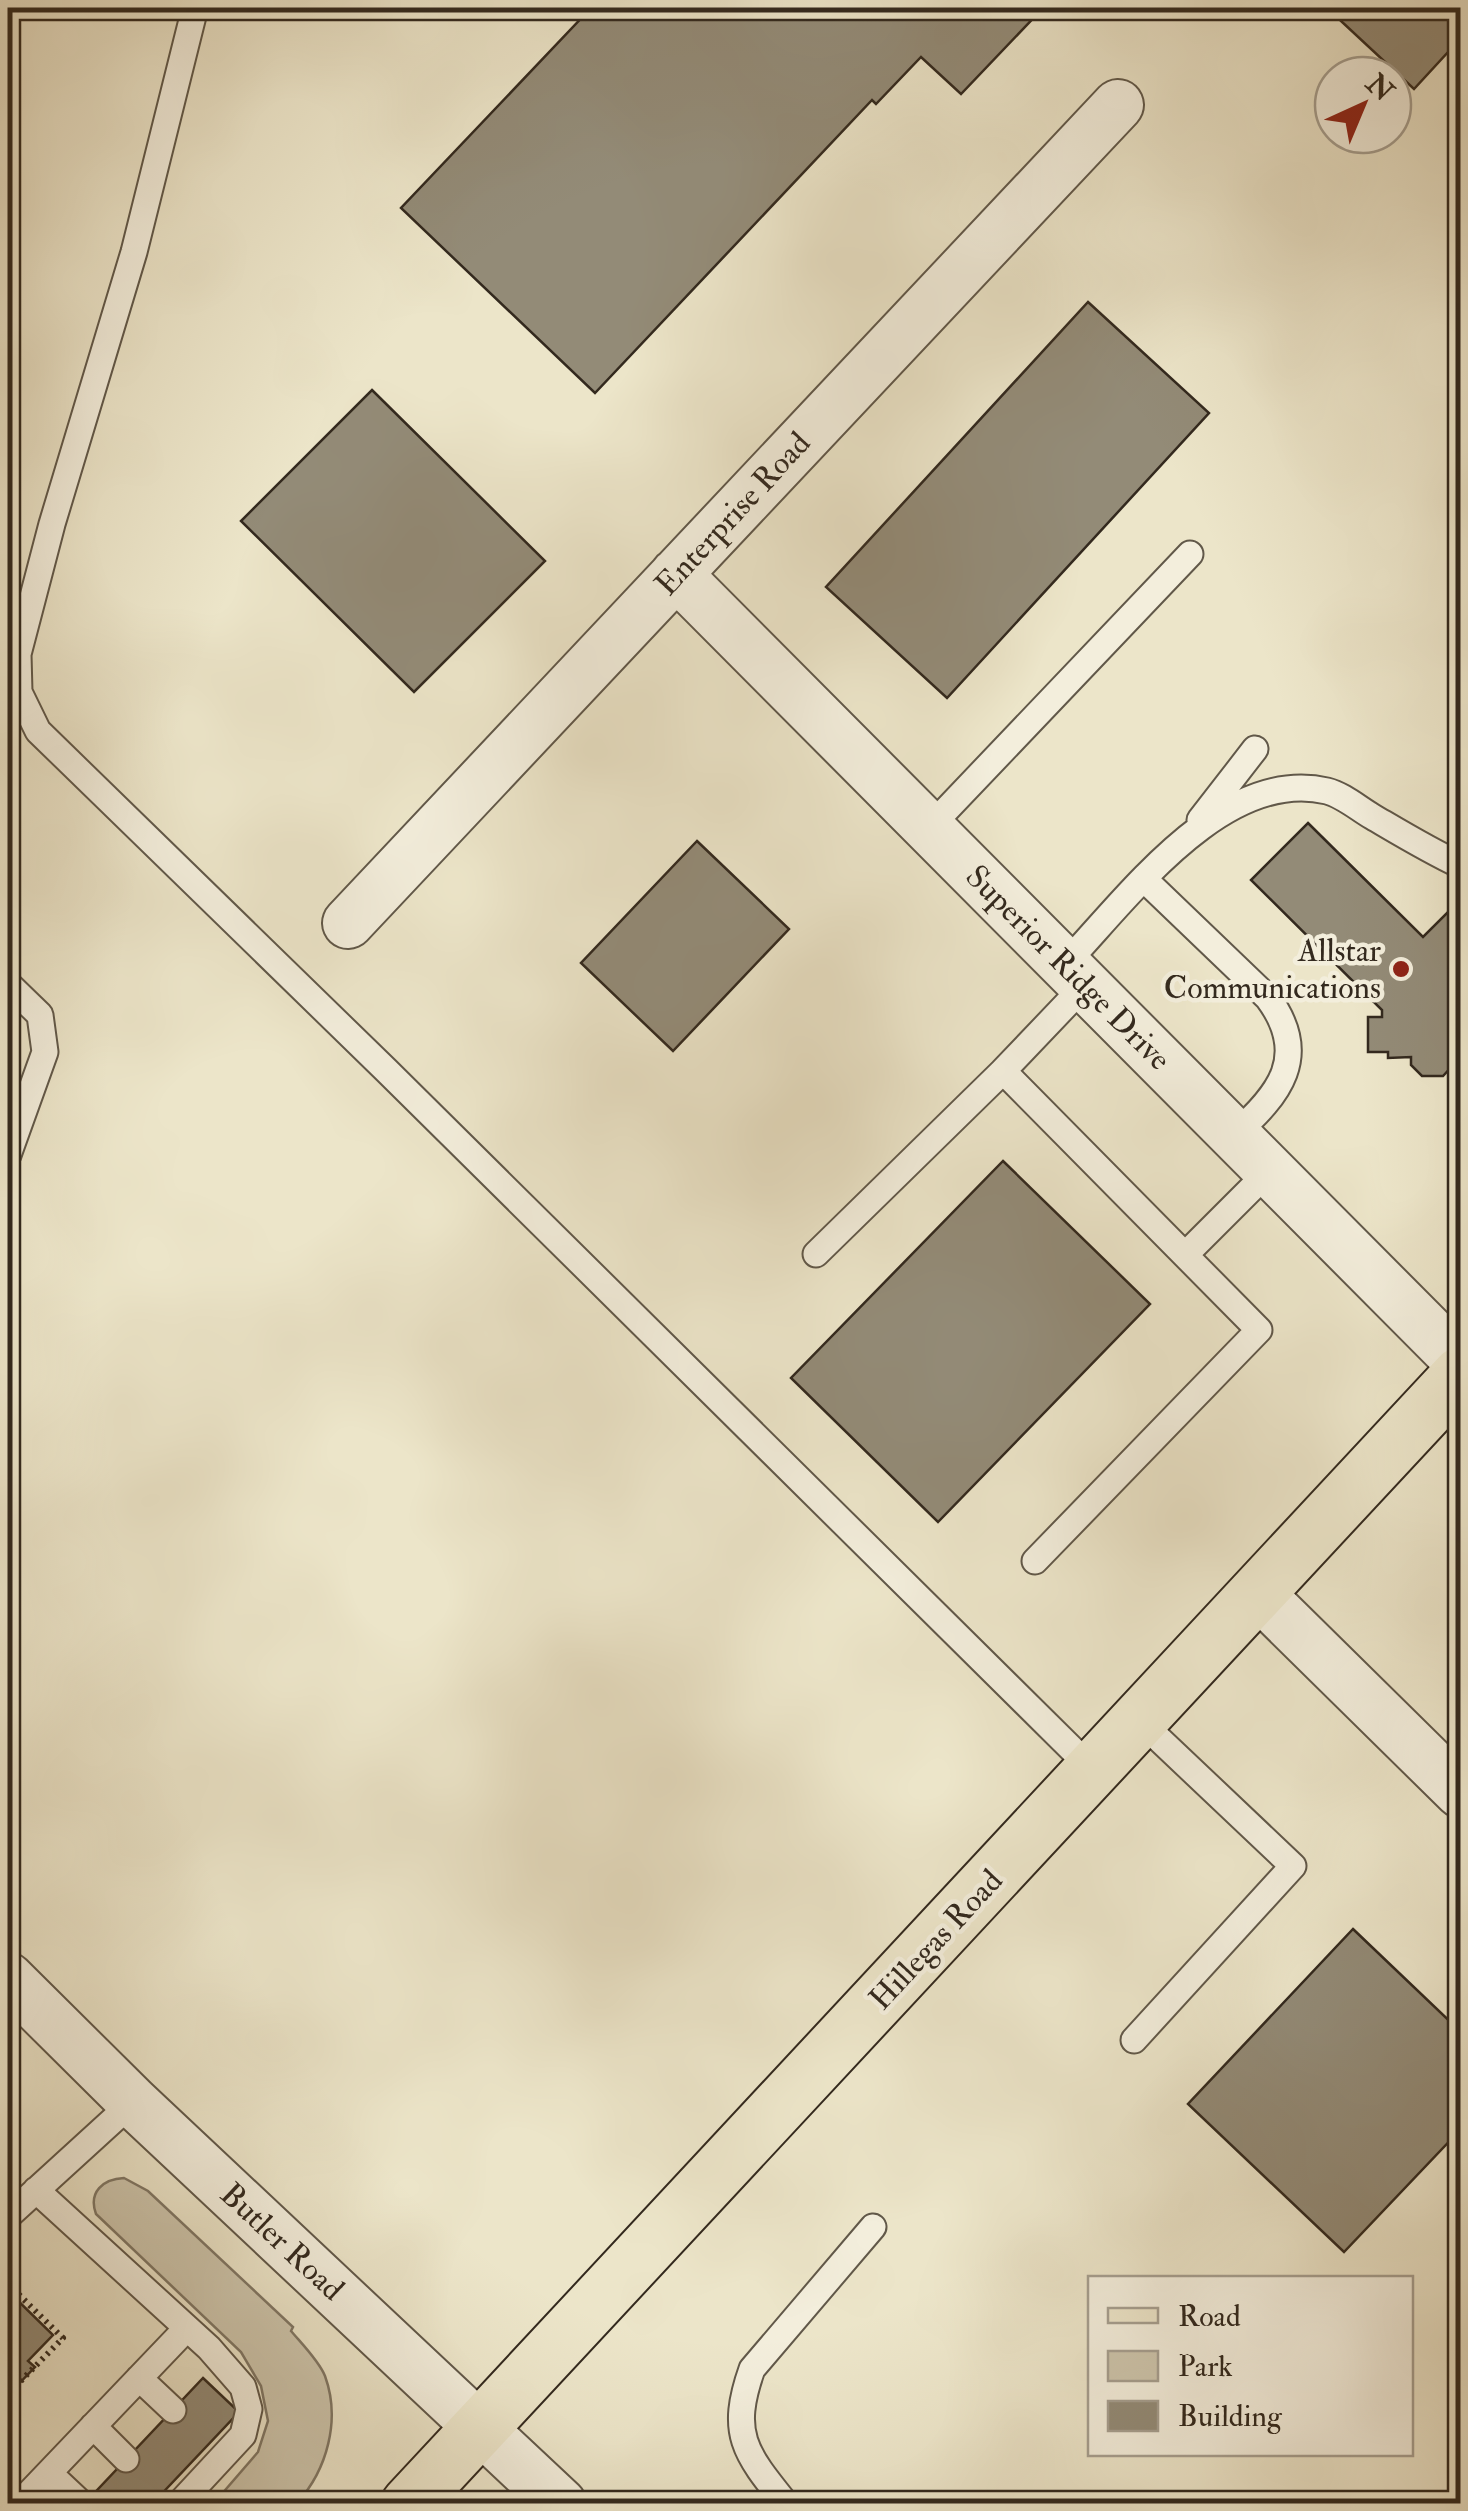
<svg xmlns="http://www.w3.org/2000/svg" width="1468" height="2511" viewBox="0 0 1468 2511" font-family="'IM FELL Double Pica',serif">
	<rect width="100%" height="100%" fill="#ece5c9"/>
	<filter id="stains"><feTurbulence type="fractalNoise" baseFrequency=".002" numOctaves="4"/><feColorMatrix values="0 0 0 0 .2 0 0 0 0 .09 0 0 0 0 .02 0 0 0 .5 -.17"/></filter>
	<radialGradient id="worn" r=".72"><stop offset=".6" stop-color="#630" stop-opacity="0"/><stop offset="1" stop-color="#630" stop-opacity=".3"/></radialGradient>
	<!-- green -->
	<path fill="#cdc5ac" stroke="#807765" stroke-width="2.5" d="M124,2178L148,2191L293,2327L291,2331C302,2344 319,2361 325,2376C341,2420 327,2470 297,2503H214L258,2452L268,2421L261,2386L241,2352L96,2214C88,2192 103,2179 124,2178Z"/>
	<!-- building -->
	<path fill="#938b77" stroke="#33291e" stroke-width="2.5" d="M591,8H1043L961,94L921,57L876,104L872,100L595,393L401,208Z
		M1327,8H1460V39L1414,89Z
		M1088,302L1209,413L947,698L826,587Z
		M372,390L545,561L414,692L241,521Z
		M1308,823L1423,937L1451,909L1460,918V1001L1454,1007V1064L1443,1076H1422L1411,1065V1057L1388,1058V1052H1368V1017H1382V1010L1251,880Z
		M697,841L789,929L673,1051L581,963Z
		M1003,1161L1150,1304L938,1522L791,1378Z
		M1353,1929L1460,2031V2130L1344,2252L1188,2104Z
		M8,2291L53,2335L28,2361L35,2367L8,2395Z
		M203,2378L239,2412L152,2504H84Z"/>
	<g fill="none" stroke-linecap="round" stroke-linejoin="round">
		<defs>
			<path id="service" d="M195,8L134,252L52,524L18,654L19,692L38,731L386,1070L1094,1771
				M1200,820L1255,749
				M929,828L1190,554
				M1145,880L1268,998C1311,1056 1279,1095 1235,1134
				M1065,964C1127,899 1223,766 1327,791C1343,795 1359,809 1373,817C1402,834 1430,851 1460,865
				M8,984L40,1015L45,1052L8,1155
				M1003,1071L1085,985
				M816,1254L1003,1071L1259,1330L1035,1561
				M1185,1255L1270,1170
				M1134,2040L1293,1866L1140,1721
				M36,2190L209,2348L243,2387L249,2409L243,2435L179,2504
				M8,2216L133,2102
				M139,2378L173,2410
				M93,2426L126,2459
				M49,2473L82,2504
				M19,2504L187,2328
				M786,2504C745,2453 729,2434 752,2369L873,2227"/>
			<path id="minor" d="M676,574L1460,1362
				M348,923L1118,105
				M1257,1592L1460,1792
				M8,1978L133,2102L561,2504"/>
			<path id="primary" d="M409,2504L1460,1375"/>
		</defs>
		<!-- service casing -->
		<use href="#service" stroke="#615849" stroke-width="29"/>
		<!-- minor casing -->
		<use href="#minor" stroke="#615849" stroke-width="54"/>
		<!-- primary casing -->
		<use href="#primary" stroke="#33291e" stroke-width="59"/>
		<!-- path -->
		<path stroke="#33291e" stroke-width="6" stroke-dasharray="2.5 5" stroke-linecap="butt" d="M8,2284L63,2338L8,2394"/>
		<!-- service -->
		<use href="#service" stroke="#f3eedc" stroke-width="25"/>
		<!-- minor -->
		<use href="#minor" stroke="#f3eedc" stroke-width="50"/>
		<!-- primary -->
		<use href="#primary" stroke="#ece5c9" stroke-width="55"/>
	</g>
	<!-- markers -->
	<circle fill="#8f2418" stroke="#f3eedc" stroke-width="4" cx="1401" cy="969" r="10"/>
	<g text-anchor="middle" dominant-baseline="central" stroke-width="9" stroke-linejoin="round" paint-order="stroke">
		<!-- street labels -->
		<g font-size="32" fill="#33291e" stroke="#f3eedc">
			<text transform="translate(733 514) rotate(-47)">Enterprise Road</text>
			<text transform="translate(1068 968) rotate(45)">Superior Ridge Drive</text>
			<text transform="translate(936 1940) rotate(-47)">Hillegas Road</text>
			<text transform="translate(282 2242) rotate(43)">Butler Road</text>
		</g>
		<!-- poi labels -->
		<g font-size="32" fill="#33291e" stroke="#f3eedc" text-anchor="end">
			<text x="1381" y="951">Allstar<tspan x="1381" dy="37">Communications</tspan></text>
		</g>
	</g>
	<!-- margin -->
	<rect width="1468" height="2511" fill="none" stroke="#ece5c9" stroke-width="40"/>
	<rect x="10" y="10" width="1448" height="2491" fill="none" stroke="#33291e" stroke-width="5"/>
	<rect x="20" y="20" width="1428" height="2471" fill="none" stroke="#33291e" stroke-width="2.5"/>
	<!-- legend -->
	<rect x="1088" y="2276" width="325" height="180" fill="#f3eedc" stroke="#a69f90" stroke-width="2.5"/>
	<rect x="1108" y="2308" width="50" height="15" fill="#ece5c9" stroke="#a69f90" stroke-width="2.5"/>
	<text x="1178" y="2326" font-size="30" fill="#33291e">Road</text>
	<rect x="1108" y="2351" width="50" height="30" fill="#cdc5ac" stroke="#a69f90" stroke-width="2.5"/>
	<text x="1178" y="2376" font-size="30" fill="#33291e">Park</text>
	<rect x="1108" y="2401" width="50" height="30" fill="#938b77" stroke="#a69f90" stroke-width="2.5"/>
	<text x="1178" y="2426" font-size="30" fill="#33291e">Building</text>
	<!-- north arrow -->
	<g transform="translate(1363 105) rotate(44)"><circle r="48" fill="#f3eedc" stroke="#a69f90" stroke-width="2.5"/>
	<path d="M0-8L18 38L0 25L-18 38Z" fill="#8f2418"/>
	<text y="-15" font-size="28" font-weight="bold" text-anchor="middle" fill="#33291e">N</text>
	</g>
	<rect width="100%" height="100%" filter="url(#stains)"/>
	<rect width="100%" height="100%" fill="url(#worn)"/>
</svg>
